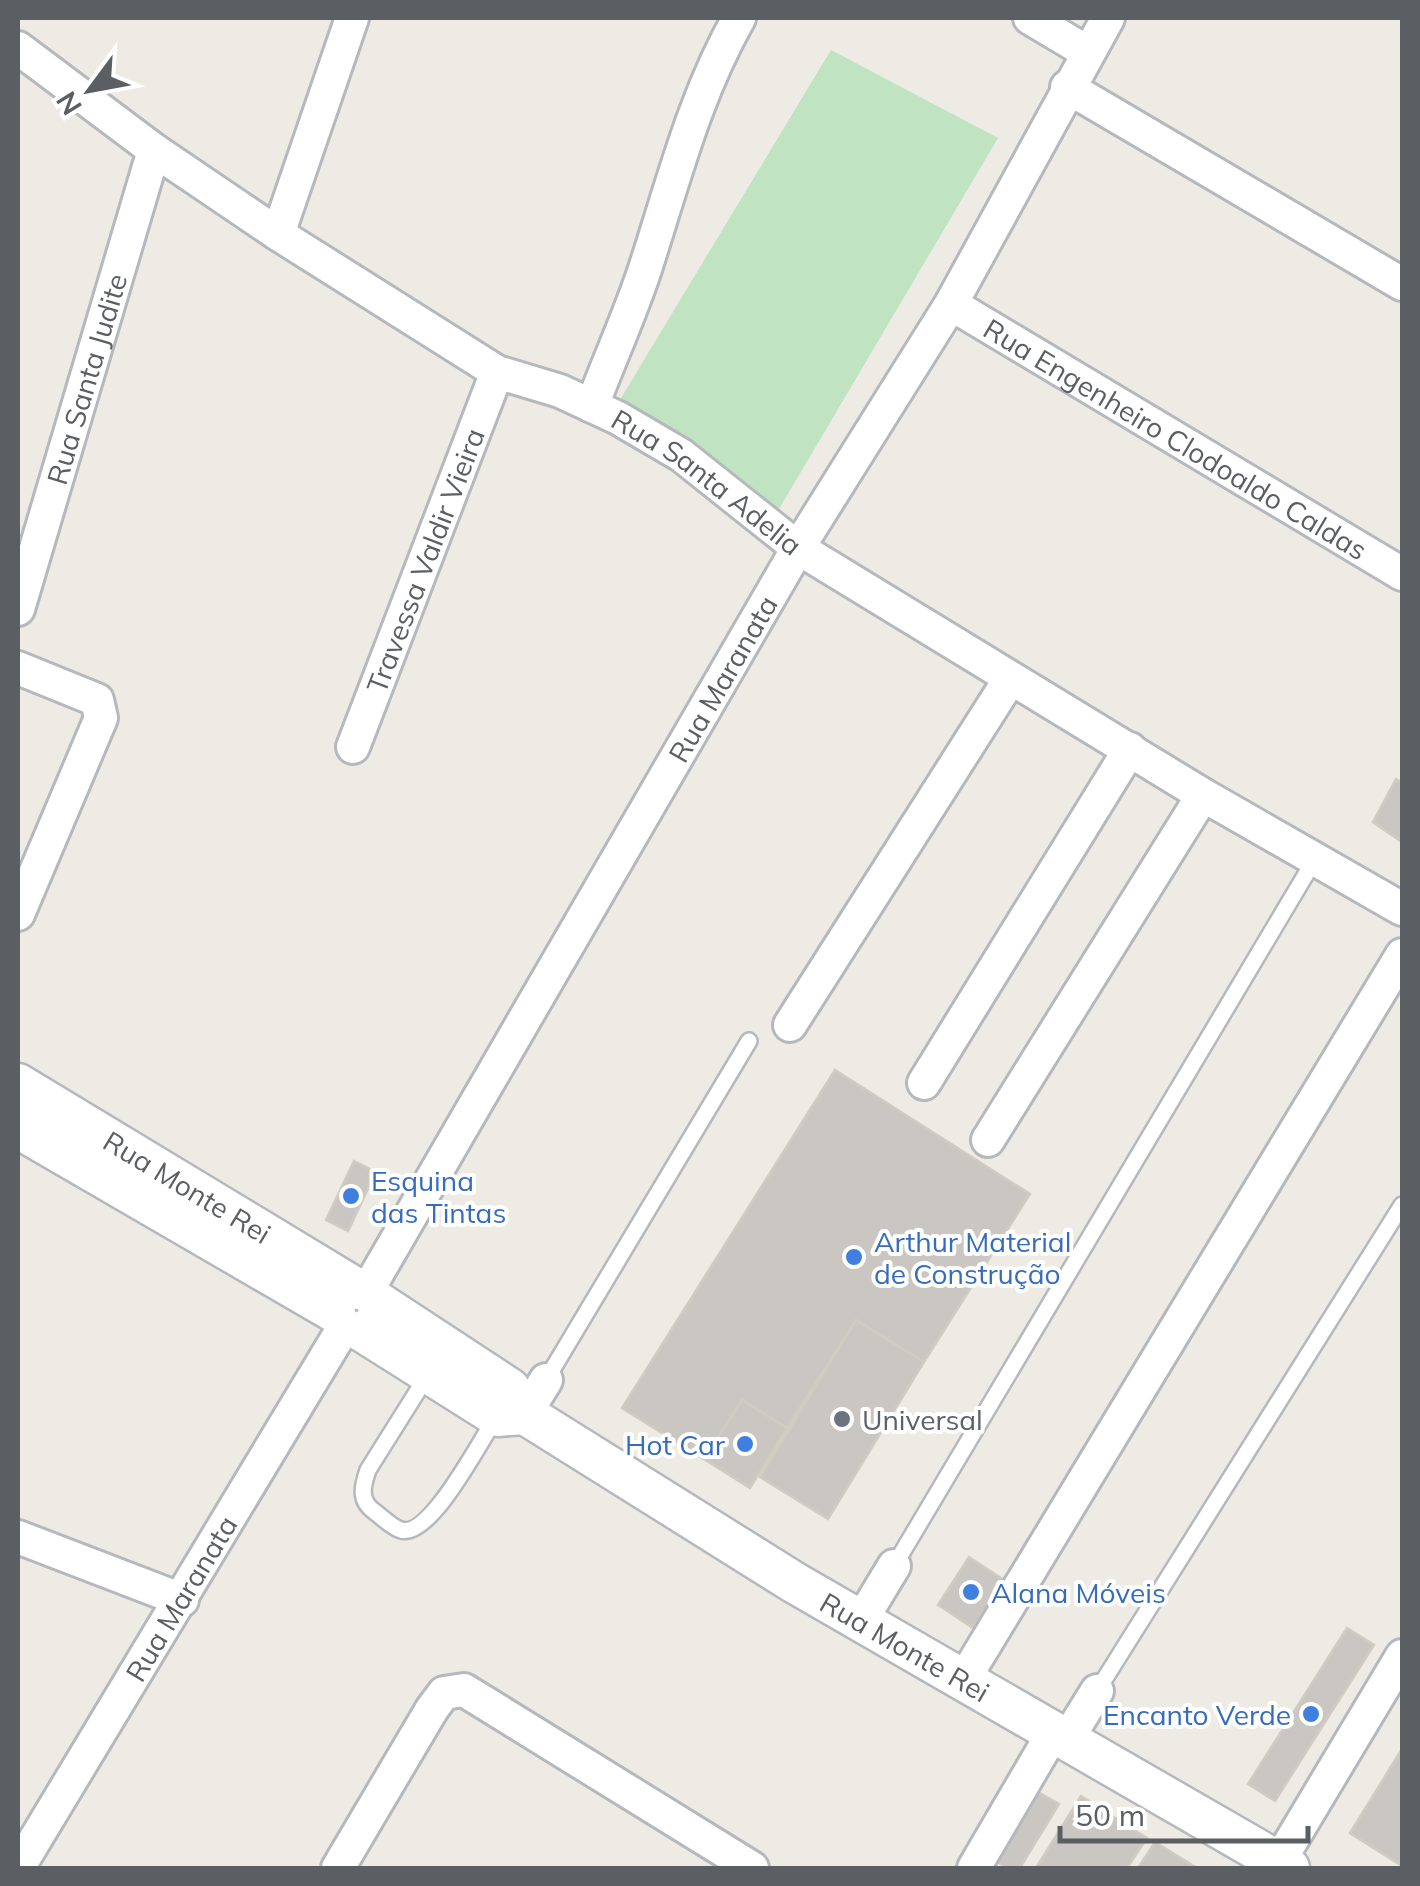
<svg xmlns="http://www.w3.org/2000/svg" width="1420" height="1886" viewBox="0 0 1420 1886" font-family="Mulish,sans-serif">
	<rect width="100%" height="100%" fill="#edebe3"/>
	<!-- green -->
	<path fill="#c0e3c1" d="M831,50L998,138L779,509L618,403Z"/>
	<!-- building -->
	<path fill="#cac7c2" stroke="#d1ccc1" stroke-width="2.5" d="M1396,779L1402,783V842L1373,822Z
		M835,1070L1030,1194L924,1362L856,1320L787,1428L742,1400L704,1459L622,1408Z
		M354,1161L376,1172L348,1231L326,1220Z
		M856,1320L924,1362L828,1519L760,1477Z
		M742,1400L787,1428L750,1488L704,1459Z
		M969,1557L1004,1580L973,1628L938,1605Z
		M1347,1628L1374,1645L1275,1801L1248,1784Z
		M1402,1749V1866L1350,1833Z
		M1029,1787L1059,1804L1020,1868H1007L989,1856Z
		M1081,1796L1147,1838L1127,1868H1036Z
		M1155,1842L1197,1868H1138Z"/>
	<g fill="none" stroke-linecap="round" stroke-linejoin="round">
		<defs>
			<path id="service" d="M427,1376L368,1470C362,1487 359,1501 375,1512C383,1518 393,1528 401,1530C430,1539 480,1441 495,1419
				M546,1380L749,1041
				M894,1566L1315,859
				M1097,1691L1402,1205"/>
			<g id="minor">
				<path d="M1030,18L1087,52"/>
				<path id="s1" d="M18,48L154,150L278,234L497,372L560,391L618,418L681,455L798,548L1203,795L1402,909"/>
				<path d="M1067,87L1402,284"/>
				<path d="M278,234L352,18"/>
				<path id="s2" d="M951,304L1402,574"/>
				<path d="M592,406C609,360 630,315 645,269C673,183 694,97 739,18"/>
				<path id="s3" d="M18,609L154,150"/>
				<path d="M18,668L97,700L101,718L18,914"/>
				<path id="s4" d="M353,747L497,372"/>
				<path d="M790,1025L1010,679"/>
				<path d="M924,1083L1130,749"/>
				<path d="M988,1140L1203,795"/>
				<path id="s5" d="M367,1291L798,548L951,304L1108,18"/>
				<path d="M525,1414L546,1380"/>
				<path d="M18,1537L182,1600"/>
				<path d="M862,1619L894,1566"/>
				<path d="M964,1679L1402,955"/>
				<path d="M1066,1741L1097,1691"/>
				<path id="s6" d="M18,1868L344,1327"/>
				<path d="M338,1868L432,1709L444,1693L464,1690L752,1868"/>
				<path d="M974,1868L1053,1733"/>
				<path d="M1275,1868L1402,1656"/>
			</g>
			<g id="tertiary">
				<path id="s7" d="M18,1084L357,1289"/>
				<path d="M18,1128L335,1312"/>
				<path id="s8" d="M376,1301L510,1389L525,1414L795,1583L1289,1868"/>
				<path d="M362,1331L497,1416L525,1414"/>
			</g>
		</defs>
		<!-- service casing -->
		<use href="#service" stroke="#b5b8bc" stroke-width="20"/>
		<!-- minor casing -->
		<use href="#minor" stroke="#b5b8bc" stroke-width="38"/>
		<!-- tertiary casing -->
		<use href="#tertiary" stroke="#b5b8bc" stroke-width="45"/>
		<!-- service -->
		<use href="#service" stroke="#fff" stroke-width="15"/>
		<!-- minor -->
		<use href="#minor" stroke="#fff" stroke-width="32"/>
		<!-- tertiary -->
		<use href="#tertiary" stroke="#fff" stroke-width="40"/>
	</g>
	<!-- markers -->
	<g fill="#3f7fe0" stroke="#fff" stroke-width="4">
		<circle cx="351" cy="1196" r="10"/>
		<circle cx="854" cy="1257" r="10"/>
		<circle cx="745" cy="1444" r="10"/>
		<circle cx="971" cy="1592" r="10"/>
		<circle cx="1311" cy="1714" r="10"/>
	</g>
	<circle fill="#6b7280" stroke="#fff" stroke-width="4" cx="842" cy="1419" r="10"/>
	<g text-anchor="middle" dominant-baseline="central" stroke-width="8" stroke-linejoin="round" paint-order="stroke">
		<!-- street labels -->
		<g font-size="28" fill="#5b5e62" stroke="#fff">
			<text stroke="none"><textPath href="#s3" startOffset="240">Rua Santa Judite</textPath></text>
			<text stroke="none"><textPath href="#s2" startOffset="262">Rua Engenheiro Clodoaldo Caldas</textPath></text>
			<text stroke="none"><textPath href="#s1" startOffset="818">Rua Santa Adelia</textPath></text>
			<text stroke="none"><textPath href="#s4" startOffset="200">Travessa Valdir Vieira</textPath></text>
			<text stroke="none"><textPath href="#s5" startOffset="708">Rua Maranata</textPath></text>
			<text stroke="none"><textPath href="#s7" startOffset="198">Rua Monte Rei</textPath></text>
			<text stroke="none"><textPath href="#s6" startOffset="315">Rua Maranata</textPath></text>
			<text stroke="none"><textPath href="#s8" startOffset="635">Rua Monte Rei</textPath></text>
		</g>
		<!-- shop labels -->
		<g font-size="28" fill="#366cbe" stroke="#fff" text-anchor="start">
			<text x="371" y="1180">Esquina<tspan x="371" dy="32">das Tintas</tspan></text>
			<text x="874" y="1241">Arthur Material<tspan x="874" dy="32">de Construção</tspan></text>
			<text x="725" y="1444" text-anchor="end">Hot Car</text>
			<text x="991" y="1592">Alana Móveis</text>
			<text x="1291" y="1714" text-anchor="end">Encanto Verde</text>
		</g>
		<!-- worship labels -->
		<g font-size="28" fill="#5b616d" stroke="#fff" text-anchor="start">
			<text x="862" y="1419">Universal</text>
		</g>
	</g>
	<!-- border -->
	<rect width="1420" height="1886" fill="none" stroke="#5b5e62" stroke-width="40"/>
	<!-- north arrow -->
	<g transform="translate(90 90) rotate(238)" stroke="#ffffff" stroke-width="8" paint-order="stroke">
	<path d="M0-8L18 38L0 25L-18 38Z" fill="#5b5e62"/>
	<text y="-15" font-size="28" font-weight="bold" text-anchor="middle" fill="#5b5e62">N</text>
	</g>
	<!-- scale -->
	<path d="M1060 1826v15h248v-15" fill="none" stroke="#5b5e62" stroke-width="5"/>
	<text x="1075" y="1826" font-size="30" fill="#5b5e62" stroke="#ffffff" stroke-width="8" paint-order="stroke">50 m</text>
</svg>
